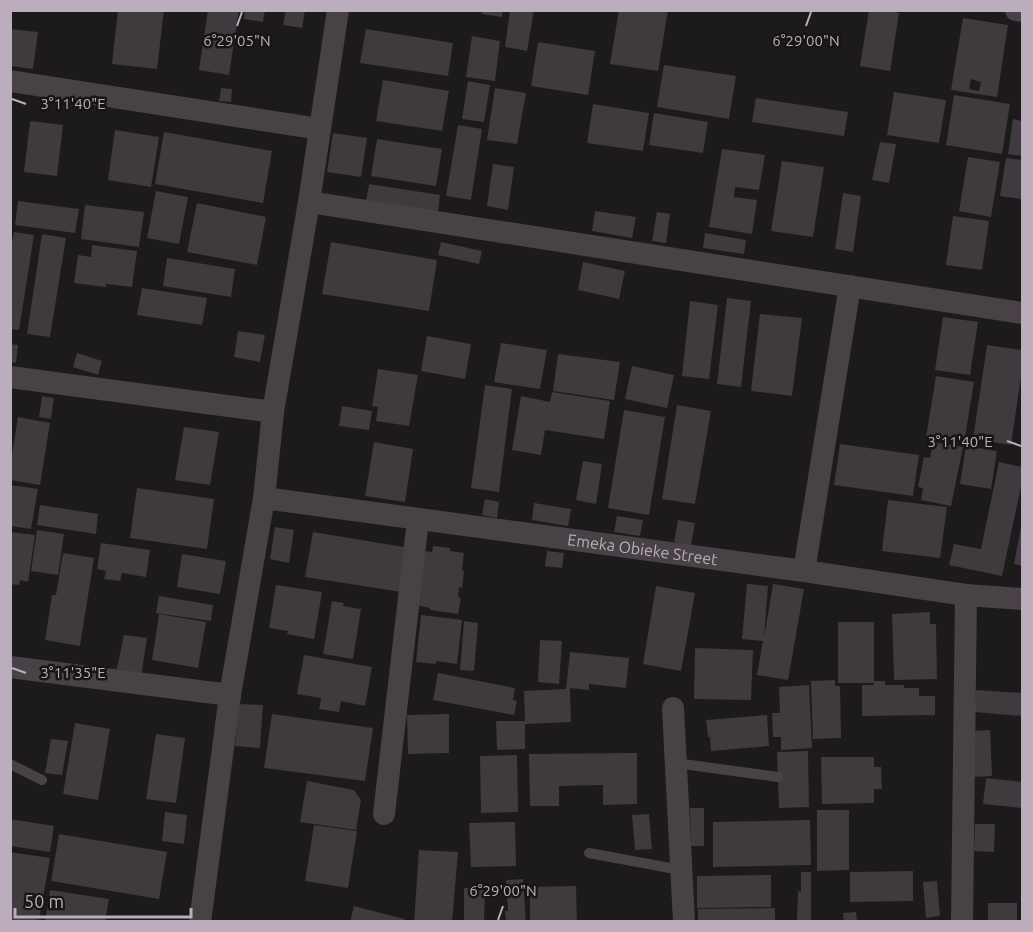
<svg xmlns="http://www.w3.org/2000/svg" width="1033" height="932" viewBox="0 0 1033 932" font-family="Ubuntu,sans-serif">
	<rect width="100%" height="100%" fill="#1c1a1b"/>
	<!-- building -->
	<path fill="#3e3a3d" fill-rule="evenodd" d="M118,10H164L157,69L112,64Z
		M208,10H239L229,75L199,70Z
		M245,10H265L263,22L244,19Z
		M286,10H305L302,28L283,25Z
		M482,10H503L502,17L482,14Z
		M510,10H534L527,51L505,47Z
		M619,10H668L658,71L610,64Z
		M869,10H883L899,13L890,71L860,66Z
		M963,18L1008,25L997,97L951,90ZM971,79L981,82L979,91L969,89Z
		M10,29L38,32L33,69L10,66Z
		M366,29L453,43L448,76L360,63Z
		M472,36L500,41L495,81L466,77Z
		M538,42L595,51L588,95L531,86Z
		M664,65L736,76L729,119L657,107Z
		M383,80L449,91L442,131L376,121Z
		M468,81L490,85L484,122L462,119Z
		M221,88L232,89L231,102L219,101Z
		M495,88L526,93L517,144L487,140Z
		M894,92L946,100L939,143L887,135Z
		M954,95L1010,104L1002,154L946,145Z
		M756,98L848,112L844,136L752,122Z
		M593,104L649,113L643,151L587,143Z
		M654,113L708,122L703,153L649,145Z
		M1013,119L1022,121V156L1008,154Z
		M30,121L63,125L57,176L24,172Z
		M458,125L482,129L471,200L446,196Z
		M115,130L159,137L151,187L108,180Z
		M164,132L272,151L263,203L155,184Z
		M333,133L367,138L361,177L327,172Z
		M377,139L442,149L436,186L371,176Z
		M880,142L896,144L889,183L872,180Z
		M722,149L765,155L759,190L735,187L734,197L757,200L752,234L709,227Z
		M968,157L1000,162L991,217L959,211Z
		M1006,158L1022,160V199L1000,196Z
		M782,161L824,167L813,237L771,231Z
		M493,164L514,167L508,210L487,206Z
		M369,184L440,195L438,212L366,201Z
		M156,191L188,197L179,244L147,238Z
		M843,193L861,196L853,252L835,249Z
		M18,201L79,209L75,233L15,225Z
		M197,203L266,217L257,265L187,252Z
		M85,205L144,212L139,247L81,239Z
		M595,211L636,217L632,238L592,231Z
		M657,212L670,214L666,243L652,241Z
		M953,216L989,221L982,270L946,265Z
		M14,232L34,235L19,330L10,329V253Z
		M705,233L746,240L744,254L703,248Z
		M42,234L66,238L50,337L27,334Z
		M331,242L437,260L429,311L322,294Z
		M441,242L482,251L479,264L438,255Z
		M92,245L137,251L132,287L106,284V287L74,283L78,255L91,257Z
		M167,258L235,269L231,297L163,286Z
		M583,262L625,271L619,299L578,290Z
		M142,288L207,298L202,325L137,315Z
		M727,298L751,301L741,387L717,384Z
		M690,301L718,305L709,379L682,376Z
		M760,314L802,318L792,396L751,391Z
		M943,317L978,322L970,375L935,370Z
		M238,331L265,335L260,362L234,357Z
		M427,336L471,344L465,379L421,371Z
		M501,343L547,350L540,389L494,382Z
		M10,344L18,345L16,363L10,362Z
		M987,345L1022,350V370L1011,445L973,439Z
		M77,353L102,361L98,375L73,367Z
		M558,354L620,362L614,400L553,391Z
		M632,366L674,375L667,408L625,399Z
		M378,369L418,375L409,426L376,421L378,407L372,406Z
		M936,376L974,382L964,443L926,437Z
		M485,385L512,389L499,492L471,488Z
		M552,392L610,401L604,439L545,430L541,455L512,450L521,396L550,402Z
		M42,396L54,398L51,419L39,417Z
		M677,405L711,411L695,504L662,499Z
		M342,406L372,411L369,430L339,426Z
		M624,410L665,417L649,515L608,508Z
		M18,417L50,423L40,485L10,480V466Z
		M184,427L219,432L210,485L175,480Z
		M374,442L413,449L405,502L365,496Z
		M933,442L963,447L951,506L921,500L923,488L918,487L924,457L930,458Z
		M840,444L919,455L913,496L834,485Z
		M966,446L997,451L991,489L960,484Z
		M583,461L602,464L596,504L576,500Z
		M999,462L1022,467V482L1002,576L949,565L954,544L981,549Z
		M10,485L38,489L31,529L10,526Z
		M137,488L214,499L207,549L130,538Z
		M485,499L499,502L497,518L482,515Z
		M888,500L947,507L940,558L882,551Z
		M534,503L571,509L568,526L532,520Z
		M40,505L98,514L96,534L37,525Z
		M617,516L643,520L640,536L614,532Z
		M678,520L695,523L691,545L674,542Z
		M275,527L294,530L289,563L270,559Z
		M1021,527H1022V566L1014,564Z
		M37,530L64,534L58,575L31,571Z
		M10,532L35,535L28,582L20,580L19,585L10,584Z
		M313,532L410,548L402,592L305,577Z
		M101,543L150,550L146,577L122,573L120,581L104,579L106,571L97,569Z
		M433,546L450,548V551L464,553L462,570L464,571L462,588L459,587L458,597L461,598L458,614L430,610V608L416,605L424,551L432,552Z
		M547,551L564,553L562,568L545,566Z
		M63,553L94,558L80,646L45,640L52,595H56Z
		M182,554L226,561L220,594L177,587Z
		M747,584L768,586L764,638L773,584L804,589L788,680L757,675L763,641L742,639Z
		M276,585L322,592L314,639L287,634L288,631L269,628Z
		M656,586L695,593L681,671L643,664Z
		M159,596L213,605L211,621L156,613Z
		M332,601L344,603L343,606L361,609L353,659L323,654Z
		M930,612V624H936L937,679L894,680L892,614Z
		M159,614L206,622L198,668L152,660Z
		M421,615L462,620L457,664L436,661V664L416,662Z
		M464,621L478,623L474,671L460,670Z
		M838,622H874V683H838Z
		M124,635L147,638L141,677L116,673Z
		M540,640L562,641L559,684L538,682Z
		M695,648L753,650L751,700L694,699Z
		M570,652L629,658L626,688L589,684V690L570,688L571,722L525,724V749L497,750L496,721H525L524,691L566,689Z
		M304,655L372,667L365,706L341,701L339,712L319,709L321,698L297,694Z
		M438,673L515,688L513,700L517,701L514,715L433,700Z
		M835,680V686H840L841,738L813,739L811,681Z
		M874,681H885V685H904V688H919V696H935V715L862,716V685H874Z
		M809,685L812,748L781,750V737H773L772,713H780L779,687Z
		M976,690L1022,693V716L974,712Z
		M239,704L263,705L260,748L235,746Z
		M272,714L373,728L365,781L264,768Z
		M449,714V753L408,754L407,715Z
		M767,715L769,746L711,751L710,737H708L706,720Z
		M75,723L110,729L98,800L63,794Z
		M990,730L992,776L972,777L970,731Z
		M156,734L185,738L176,803L146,799Z
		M51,739L68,741L62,775L45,773Z
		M808,751L809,807L779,808L777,752Z
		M637,753V804L603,805V785L559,786V806H530L529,754Z
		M517,755L518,812L481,813L480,756Z
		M821,757H874V767H881L882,789H874V803L822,804Z
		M986,778L1022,782V808L983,804Z
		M307,781L354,790L361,800L356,830L300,822Z
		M690,808H704V846H691Z
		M817,810H849V870L817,871Z
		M165,812L187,815L184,844L162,841Z
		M649,814L652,849L635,850L632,815Z
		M10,819L54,826L50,852L10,846Z
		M810,820L811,865L713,867V822Z
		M515,822L516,866L471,867L469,823Z
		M975,824H995L994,852L974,851Z
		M314,825L357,831L348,888L305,881Z
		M59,834L167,852L159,899L51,881Z
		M419,850L458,852L452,922H414Z
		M10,852L50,858L39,920L36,919V922H18L11,920Z
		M913,871V901L850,902V872Z
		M801,872H811V922H801V920H797L798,891L801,892Z
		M771,875V907L697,908V876Z
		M523,879L526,922H506L505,911H508L506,880Z
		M937,881L940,916L926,918L923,882Z
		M576,886L577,922H530V887Z
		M464,888H485L484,922H464Z
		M50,890L109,899L105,922H45Z
		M988,903H1017V922H988Z
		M354,906L404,919V922H350Z
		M775,908V922H698V909Z
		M856,912L857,922H844L843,913Z"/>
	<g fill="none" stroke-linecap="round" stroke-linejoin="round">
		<!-- service -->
		<path stroke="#484247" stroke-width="10" d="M676,763L778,777
			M10,764L42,780
			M589,853L681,870"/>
		<!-- minor -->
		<g stroke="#484247" stroke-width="22">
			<path d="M1016,10L1022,11"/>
			<path d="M10,81L320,129"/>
			<path d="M309,202L1022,313"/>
			<path d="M10,377L273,412"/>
			<path id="s1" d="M264,498L804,571L966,595L1022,599"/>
			<path d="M804,571L850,286"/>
			<path d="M10,667L230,695"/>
			<path d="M673,708L684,922"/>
			<path d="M384,814L418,520"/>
			<path d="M200,922L230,695L264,498L273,412L309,202L338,10"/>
			<path d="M962,922L966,595"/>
		</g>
	</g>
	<!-- ticks -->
	<path fill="none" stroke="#bbadbb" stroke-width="2" d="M237,26L242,12M806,26L811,12M12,99L26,104M1007,441L1021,446M12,668L26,673M498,920L503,906"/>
	<g text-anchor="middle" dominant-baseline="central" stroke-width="5" stroke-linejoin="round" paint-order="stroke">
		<!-- street labels -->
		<g font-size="16" fill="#bbadbb" stroke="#171516">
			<text stroke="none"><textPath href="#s1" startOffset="382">Emeka Obieke Street</textPath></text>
		</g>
	</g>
	<g font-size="15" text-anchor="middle" fill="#bbadbb" stroke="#171516" stroke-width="5" stroke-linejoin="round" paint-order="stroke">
		<text x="237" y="46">6°29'05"N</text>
		<text x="806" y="46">6°29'00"N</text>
		<text x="73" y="109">3°11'40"E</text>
		<text x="960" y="447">3°11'40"E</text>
		<text x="73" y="678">3°11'35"E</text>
		<text x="503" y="896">6°29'00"N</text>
	</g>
	<!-- border -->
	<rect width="1033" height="932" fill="none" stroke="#bbadbb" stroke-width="24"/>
	<!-- scale -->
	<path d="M15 908v9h176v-9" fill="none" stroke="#bbadbb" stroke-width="3"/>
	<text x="24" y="908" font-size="18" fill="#bbadbb" stroke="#171516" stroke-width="4.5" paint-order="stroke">50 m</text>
</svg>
